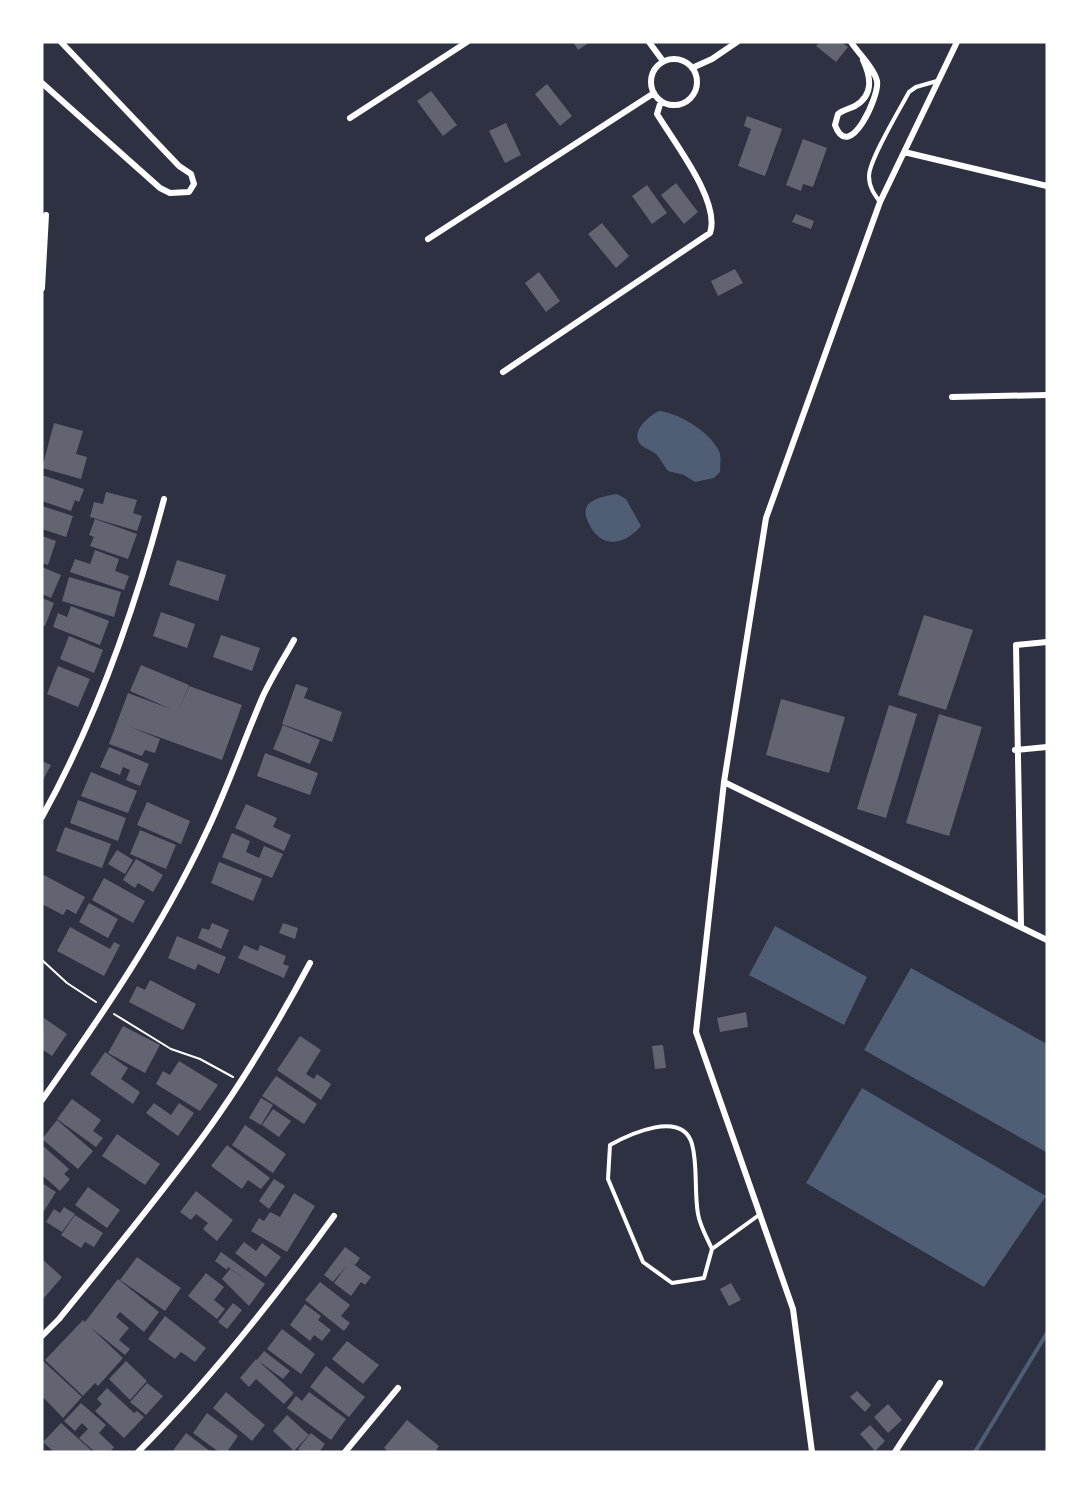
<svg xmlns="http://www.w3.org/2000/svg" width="1089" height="1494" viewBox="0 0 1089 1494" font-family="'PT Sans Narrow',sans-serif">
	<rect width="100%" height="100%" fill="#2d3142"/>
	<!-- water -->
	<path fill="#4f5d75" d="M659,411C679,413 708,431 718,449C722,456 720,464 720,472L714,478L695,482L684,475L668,471C664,466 661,460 657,455C652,450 645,449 641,445C629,432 649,416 659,411Z
		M617,494L626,499L641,526C624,546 601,549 589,524C586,518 584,512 587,506C592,498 609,495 617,494Z
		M775,926L867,977L844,1025L749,975Z
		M911,968L1047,1044L1046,1152L864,1050Z
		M862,1088L1046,1196L984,1287L806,1183Z"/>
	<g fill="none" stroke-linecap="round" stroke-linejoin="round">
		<!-- stream -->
		<path stroke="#4f5d75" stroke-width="4" d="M975,1452L1047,1333"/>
	</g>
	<!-- building -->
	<path fill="#626471" d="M573,42H590L578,50Z
		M820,42H841L848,47L836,62L816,46Z
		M547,84L572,116L560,126L535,94Z
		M431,91L457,125L443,136L417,101Z
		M747,116L782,129L765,176L738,166L751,129L744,126Z
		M506,123L521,155L505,163L489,131Z
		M803,139L827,148L813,187L803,184L801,191L786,185Z
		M676,183L698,212L684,224L661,195Z
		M647,185L667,213L652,224L632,196Z
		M796,214L814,221L811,229L792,222Z
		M602,223L629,256L616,268L588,234Z
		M735,269L743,283L718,296L711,281Z
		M539,272L560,301L546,312L525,283Z
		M54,423L83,431L76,454L87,457L81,479L42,468Z
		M42,475L84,489L79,502L75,500L71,511L42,501Z
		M106,492L137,500L133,513L142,516L137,531L90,517L94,502L103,504Z
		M42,506L73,516L66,537L42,529Z
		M95,519L137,534L128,559L90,546L94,537L89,535Z
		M42,536L56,541L48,565L42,563Z
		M95,550L119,559L115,571L129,576L124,590L70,572L75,559L90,564Z
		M177,560L226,575L218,601L169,585Z
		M42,567L61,575L51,598L42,594Z
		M69,577L121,592L114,617L62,601Z
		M42,598L54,603L45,626L42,625Z
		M71,606L109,621L100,645L53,627L58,613L67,617Z
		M161,612L195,624L187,648L153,636Z
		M924,615L973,630L946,710L898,695Z
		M221,635L260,648L252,671L213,657Z
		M69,636L103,650L94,673L60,659Z
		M141,665L189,685L178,711L189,686L242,705L222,760L128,726L160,739L155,753L145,750L142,756L109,744L128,693L171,709L130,691Z
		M58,666L90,679L78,707L47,694Z
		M296,684L308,688L304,698L342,712L332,742L282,724Z
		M781,699L845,717L829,773L766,755Z
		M889,705L917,714L886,818L857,809Z
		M939,714L982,727L949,836L906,823Z
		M283,725L320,740L310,764L273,749Z
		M109,747L149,764L140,786L126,780L130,770L123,767L120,775L100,767Z
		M265,753L318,773L310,795L257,776Z
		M42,761L51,765L42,782Z
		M91,772L137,791L128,813L81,796Z
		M78,800L126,818L118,841L70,823Z
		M147,802L190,821L181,844L137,825Z
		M246,804L277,818L273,827L291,835L284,851L235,828Z
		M65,827L111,844L102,868L56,851Z
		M140,830L176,845L166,869L130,854Z
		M232,833L250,841L246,852L259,858L264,846L283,854L272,878L222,857Z
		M117,850L133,860L125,874L108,864Z
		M136,859L163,875L153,892L138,883L135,888L123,880Z
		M219,862L262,879L253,901L211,883Z
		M42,874L85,897L76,914L67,909L63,915L42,904Z
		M104,878L145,901L133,923L92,900Z
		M89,903L118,919L108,938L79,922Z
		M212,923L229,930L221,949L198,938L202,928L209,930Z
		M283,923L298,928L295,939L279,933Z
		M70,927L110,949L114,942L120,945L104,976L57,951Z
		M177,936L226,957L219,974L198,964L195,970L168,958Z
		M244,945L258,951L260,945L286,956L283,964L289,966L284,978L238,958Z
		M150,980L196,1004L183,1030L129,1002L137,986L145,990Z
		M746,1012L748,1027L720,1032L717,1018Z
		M44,1018L67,1034L52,1056L42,1049Z
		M123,1026L160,1045L145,1073L108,1053Z
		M300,1036L321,1050L306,1074L314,1079L317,1074L331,1084L321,1100L277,1070Z
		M663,1045L666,1068L655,1069L652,1046Z
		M105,1052L128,1068L121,1079L140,1092L133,1104L90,1074Z
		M179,1061L218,1085L200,1111L156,1084L163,1071L170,1075Z
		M276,1076L317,1104L304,1124L262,1096Z
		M261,1098L273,1105L261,1125L249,1118Z
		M72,1099L101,1120L93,1131L103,1138L96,1147L57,1119Z
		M154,1103L171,1115L179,1103L194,1113L178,1136L146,1113Z
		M273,1109L291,1121L279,1137L262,1125Z
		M57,1120L93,1151L78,1169L42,1139Z
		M245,1125L286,1154L273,1173L232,1145Z
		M117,1134L160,1164L145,1185L102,1156Z
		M42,1145L69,1169L64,1174L70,1179L60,1191L42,1175Z
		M227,1145L270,1178L261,1189L248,1180L242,1189L211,1166Z
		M274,1179L285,1186L269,1209L259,1201Z
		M42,1183L56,1192L44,1211L42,1210Z
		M88,1187L120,1210L107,1228L75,1205Z
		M196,1191L233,1220L217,1241L203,1229L208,1223L196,1214L191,1220L180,1212Z
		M294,1193L315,1206L287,1252L251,1231L259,1218L264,1221L270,1212L280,1217Z
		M64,1207L75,1214L62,1232L46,1222L54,1209L60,1213Z
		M75,1215L103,1233L94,1247L85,1242L81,1248L61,1235Z
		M244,1242L256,1251L262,1243L281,1257L266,1277L235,1253Z
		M345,1247L360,1258L355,1265L349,1261L371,1277L365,1285L361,1282L351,1296L334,1283L347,1265L333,1282L324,1275Z
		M221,1252L265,1284L249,1306L222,1279L230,1269L250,1283L228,1267L227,1270L215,1261Z
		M137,1257L181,1288L165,1311L120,1280Z
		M42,1259L62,1277L44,1298L42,1296Z
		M206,1273L224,1287L214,1300L225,1309L217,1319L188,1296Z
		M118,1279L159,1312L144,1332L120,1312L116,1317L129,1328L119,1340L130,1349L125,1355L90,1327L123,1358L98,1386L95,1383L83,1396L45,1360L83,1320L85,1322Z
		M320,1282L350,1305L341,1316L350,1323L344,1331L305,1300Z
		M731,1283L741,1300L729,1306L720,1289Z
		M233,1303L242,1310L227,1329L218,1322Z
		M305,1304L321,1316L318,1320L331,1330L322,1341L314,1335L310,1341L290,1325Z
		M165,1316L206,1348L195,1362L181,1352L175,1359L148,1339Z
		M282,1329L315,1354L301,1374L267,1349Z
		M347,1341L379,1365L363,1384L332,1359Z
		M264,1351L290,1371L283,1379L257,1360Z
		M256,1359L294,1393L284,1404L256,1379L249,1387L240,1378Z
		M42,1360L82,1397L63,1418L42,1396Z
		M126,1361L147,1381L130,1400L109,1379Z
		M326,1366L365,1397L349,1417L310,1387Z
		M147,1383L163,1396L146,1415L130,1402Z
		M107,1388L134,1413L137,1411L144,1417L124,1438L95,1411L102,1404L97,1399Z
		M857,1391L871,1405L865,1412L850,1397Z
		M226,1392L265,1425L252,1441L213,1408Z
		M309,1392L346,1419L331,1440L287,1408L296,1396L302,1401Z
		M81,1403L106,1425L99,1433L114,1447L110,1452H95L79,1438L88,1429L82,1423L75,1431L64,1421Z
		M888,1404L902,1420L888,1433L874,1417Z
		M207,1413L238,1436L227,1452H219L193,1433Z
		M287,1415L309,1435L294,1451L273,1431Z
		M407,1420L439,1446L435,1452H389L384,1448Z
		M61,1423L93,1452H54L43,1442Z
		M870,1425L885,1441L875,1451L860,1434Z
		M186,1433L211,1452H172Z
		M311,1433L325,1444L319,1452H302L298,1449Z"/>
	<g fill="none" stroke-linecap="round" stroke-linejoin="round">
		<!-- path -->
		<path stroke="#fff" stroke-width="2" d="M42,960L67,983L96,1002
			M114,1014L171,1049L200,1059L233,1077"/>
		<!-- service -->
		<path stroke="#fff" stroke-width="4" d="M880,202C874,194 869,187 869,176C869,160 900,109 909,92L916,87L937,81
			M712,1249L704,1278L672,1283L643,1262L608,1179L610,1145C628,1135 682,1109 692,1144C698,1166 694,1191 698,1214C700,1226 707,1238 712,1249L759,1215"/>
		<!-- minor -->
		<path stroke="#fff" stroke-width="6" d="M649,42L663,61
			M851,42C858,53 874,68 877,81C880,95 849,164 835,125L838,114C843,110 849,109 855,106C874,95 871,77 863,60
			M651 82a23 23 0 1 1 46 0a23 23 0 1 1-46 0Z
			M692,68L712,59L737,42
			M42,83L160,188L170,193L189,192L194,184L191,174L179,166L61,42
			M350,118L467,42
			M904,152L1047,186
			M428,239L654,93
			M42,288L46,215
			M503,372L710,233C721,202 674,142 657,114L661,101
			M952,397L1047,395
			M1015,750L1047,747
			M724,782L1047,940
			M42,817C97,718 135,609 164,499
			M1021,926L1016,645L1047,642
			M42,1100C102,1015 161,929 205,835C227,790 243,742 263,696C272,677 284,658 294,640
			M42,1336L59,1319C109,1257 160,1196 207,1131C245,1078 279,1021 310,963
			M138,1452C210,1380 274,1299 334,1216
			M345,1452L398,1388
			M812,1452L793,1309L696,1032L724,782L766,518L880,202L957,42
			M895,1452L940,1383"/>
	</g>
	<!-- border -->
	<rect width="1089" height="1494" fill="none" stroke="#ffffff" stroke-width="87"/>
</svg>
